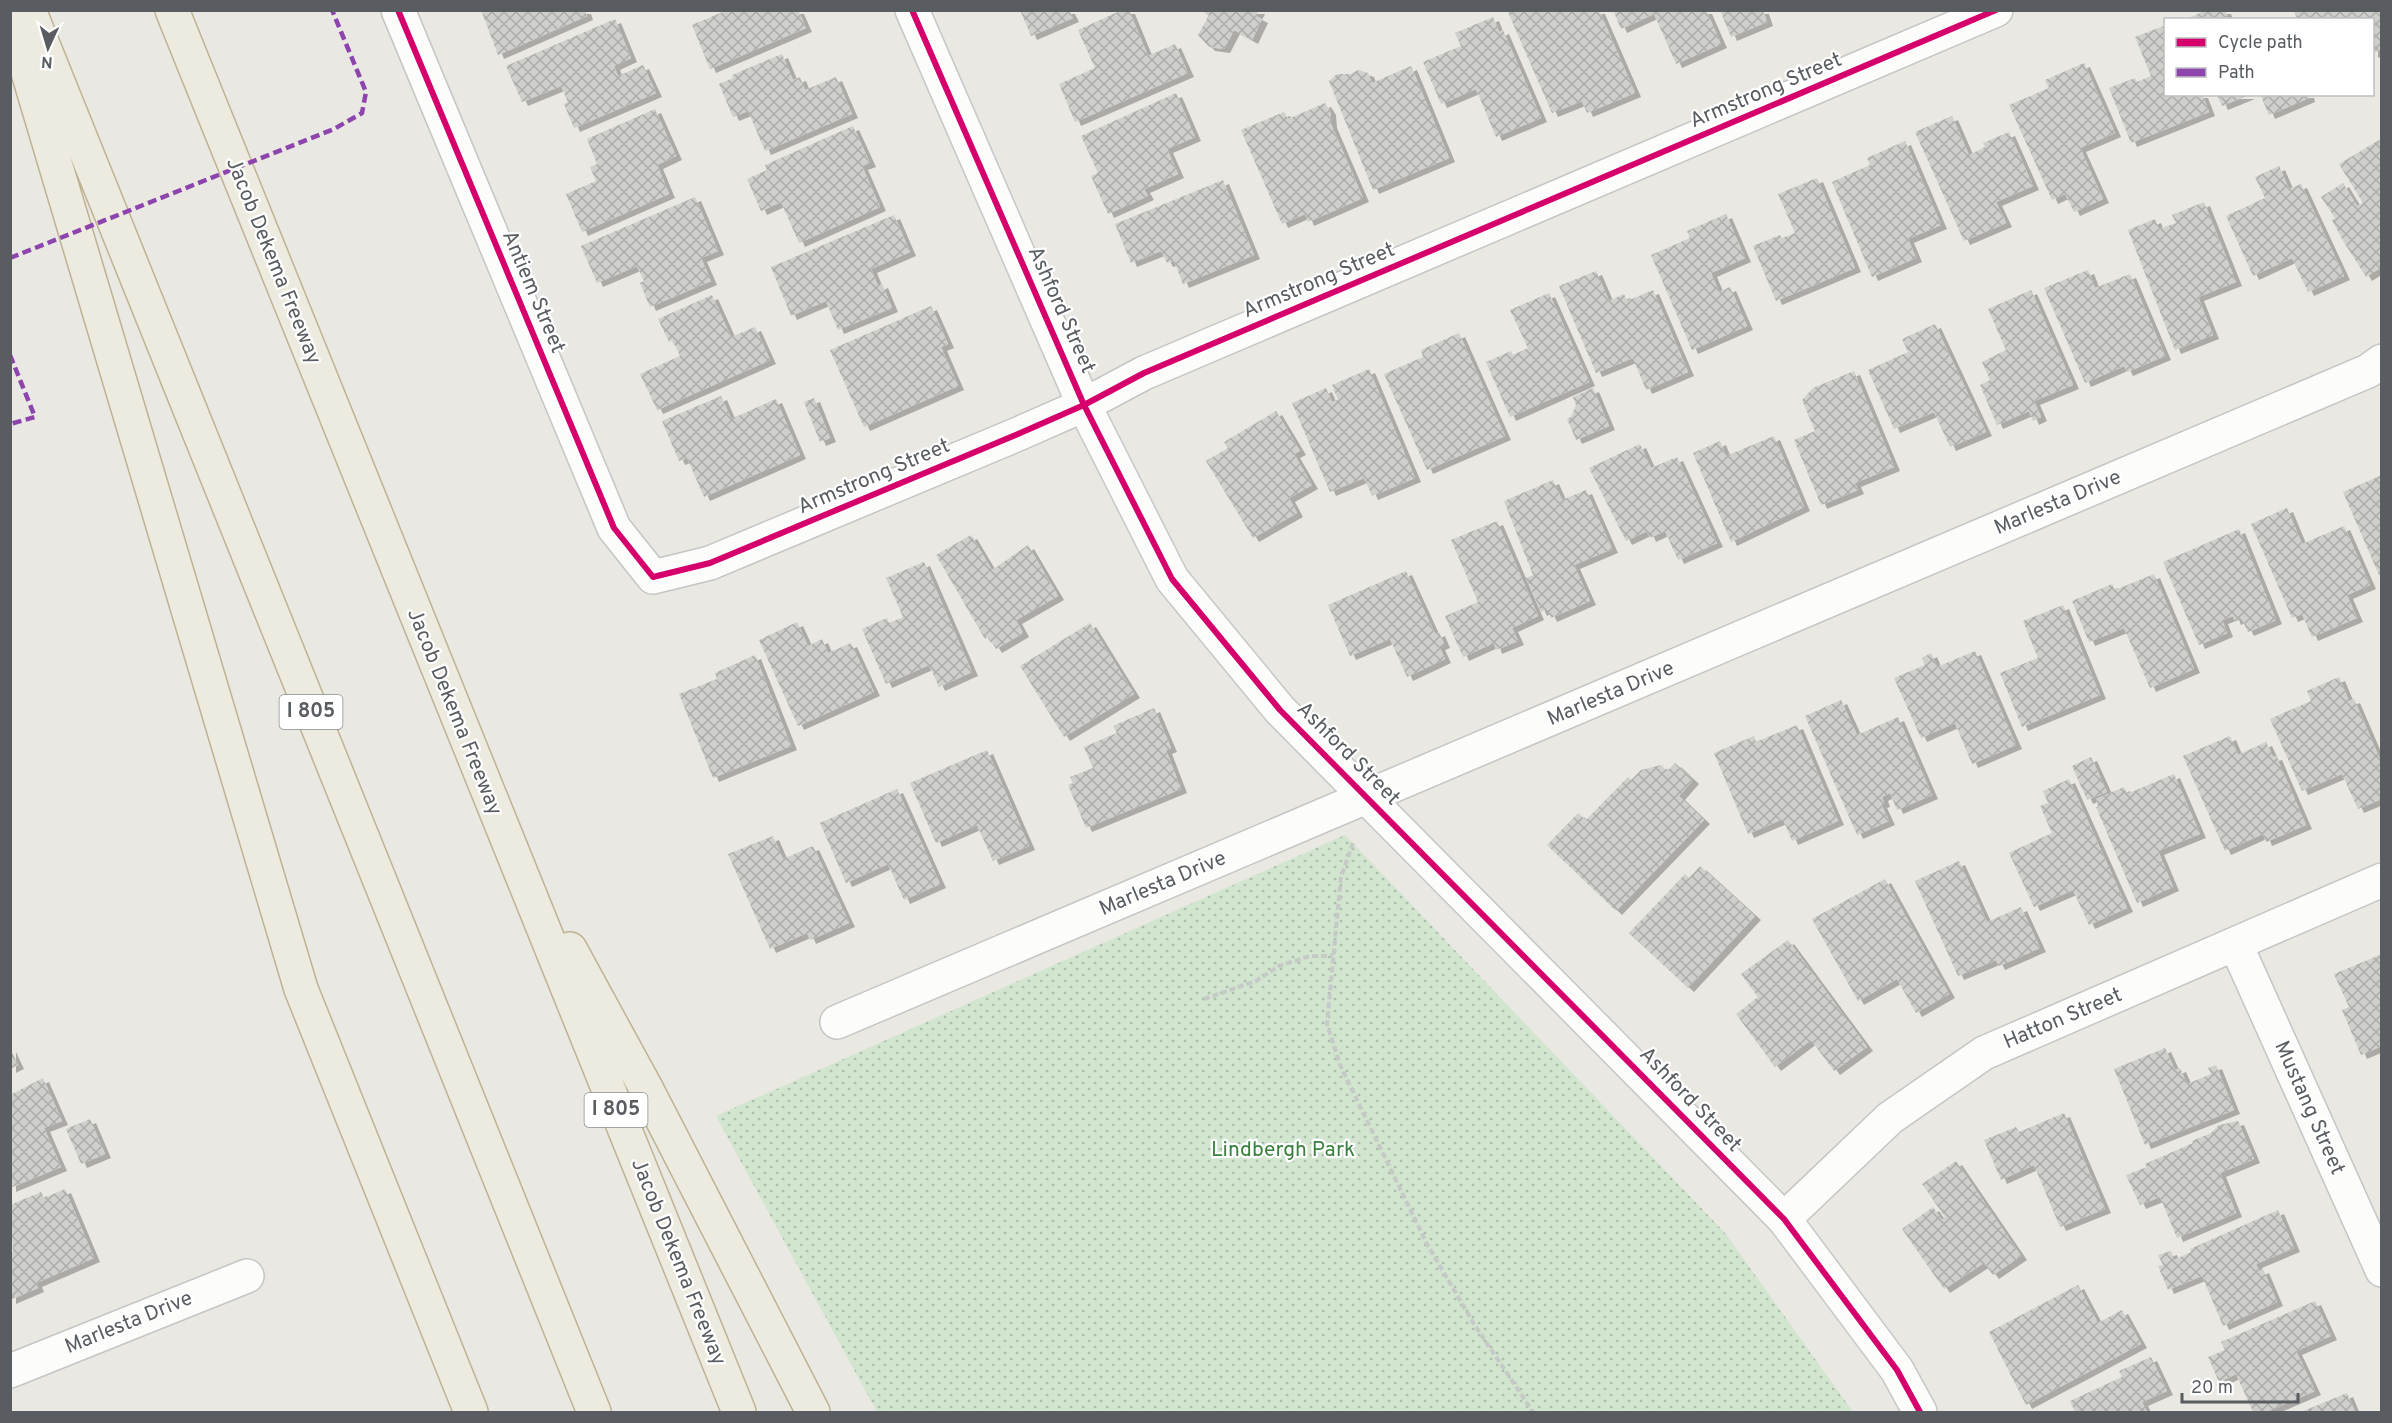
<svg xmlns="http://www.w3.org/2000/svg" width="2392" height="1423" viewBox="0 0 2392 1423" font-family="Overpass,sans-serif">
	<defs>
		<pattern id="park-dots" width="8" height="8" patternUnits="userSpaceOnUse" patternTransform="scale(1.5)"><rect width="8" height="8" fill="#d1e5cf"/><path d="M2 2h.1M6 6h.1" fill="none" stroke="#adbdab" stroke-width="1.8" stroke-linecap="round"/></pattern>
		<pattern id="building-cross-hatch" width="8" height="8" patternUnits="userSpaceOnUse" patternTransform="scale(1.5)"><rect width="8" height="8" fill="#cfcfcc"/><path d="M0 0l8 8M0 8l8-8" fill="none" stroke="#ababa9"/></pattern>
		<filter id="shadow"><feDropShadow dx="6" dy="4" stdDeviation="0" flood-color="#0004"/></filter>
	</defs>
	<rect width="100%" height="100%" fill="#e9e8e3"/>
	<!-- park -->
	<path fill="url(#park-dots)" d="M1345,835L1725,1233L1853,1412H877L716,1116Z"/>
	<!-- building -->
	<path fill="url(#building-cross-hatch)" filter="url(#shadow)" d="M481,10H585L587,16L498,55Z
		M727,10H798L806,28L710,69L692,25Z
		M1020,10H1069L1073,18L1031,36Z
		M1122,10H1129L1148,56L1175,44L1188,73L1075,122L1059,84L1095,68L1078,30Z
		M1200,10H1259L1256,16L1262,19L1252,40L1234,30L1224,49L1209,47L1198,35L1209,15Z
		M1507,10H1599L1635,93L1587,113L1582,101L1552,113Z
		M1613,10H1706L1721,44L1676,64L1654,14L1621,29Z
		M1720,10H1763L1767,22L1731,37Z
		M2206,10H2225L2229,20H2185Z
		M2293,10H2382V49L2372,54V20H2298Z
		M1493,17L1499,32L1503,30L1541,118L1496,137L1476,89L1441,104L1423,62L1461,46L1455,33Z
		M615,19L631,58L614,66L618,76L643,65L656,93L574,128L564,104L568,102L561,86L522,102L506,66Z
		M2166,25V94H2202L2209,112L2131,143L2109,88L2135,78L2137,82L2151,76L2135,37Z
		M782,54L793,80L800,77L805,90L836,77L852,114L765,151L748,111L733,117L719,84L733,78L732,75Z
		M2084,63L2115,133L2080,148L2103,199L2074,212L2065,194L2052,200L2009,105L2049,88L2045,80Z
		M1411,66L1449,158L1373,190L1329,81L1337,74H1351L1358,70L1368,73L1372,83Z
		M1176,93L1195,137L1167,149L1178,174L1144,189L1148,196L1108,214L1091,176L1098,173L1081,136Z
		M2260,94H2308L2309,98L2269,115Z
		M2217,95H2249L2222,106Z
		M1325,103L1330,111L1331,124L1363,198L1308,222L1305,214L1282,224L1241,130L1284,112L1288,119Z
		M655,109L676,156L657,165L669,194L582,232L566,194L596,181L590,167L597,164L587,139Z
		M1952,116L1969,155L1985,147L1983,143L2009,132L2033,186L1996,202L2006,223L1964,241L1915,132Z
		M853,126L870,163L862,166L880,207L799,243L781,202L761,211L747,179L767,170L765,165Z
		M2379,140L2382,144V267L2366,277L2342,239L2332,220L2335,218L2321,197L2343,183L2357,206L2363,203L2339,164Z
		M1905,141L1941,225L1908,239L1916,258L1872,277L1832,182L1870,165L1867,158Z
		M2279,166L2289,189L2301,184L2344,276L2308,292L2292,258L2253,276L2226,216L2265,198L2255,177Z
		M1817,178L1855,268L1776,301L1753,246L1780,235L1782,238L1795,233L1778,194Z
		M1223,180L1254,255L1183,284L1174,261L1167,263L1161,251L1131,263L1115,224Z
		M695,197L718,251L701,258L711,281L650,307L640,283L644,281L637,266L597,283L581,246Z
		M2204,202L2236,282L2198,297L2213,335L2175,350L2128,230L2155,219L2159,229L2176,223L2172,215Z
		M1726,214L1745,258L1711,273L1719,292L1730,287L1747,326L1692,350L1651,255L1690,238L1687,231Z
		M894,215L910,252L871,269L878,286L882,284L892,308L838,330L826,301L791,316L771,267Z
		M2088,270L2095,288L2130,274L2165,356L2127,372L2124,366L2085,383L2044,288Z
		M1596,271L1609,301L1624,294L1627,301L1653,290L1688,372L1646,390L1633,358L1596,373L1559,286Z
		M2031,290L2073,385L2034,401L2041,417L2033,421L2029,411L1997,425L1980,385L1990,380L1982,362L2006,350L1988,309Z
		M1549,293L1589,382L1510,417L1486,362L1511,351L1513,355L1528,348L1510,310Z
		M712,295L731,337L755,327L770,360L657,410L640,374L680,356L673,340L669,342L658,319Z
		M931,306L948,344L941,347L958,386L864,427L830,350Z
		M1935,324L1986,432L1950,447L1934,412L1894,429L1868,370L1908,352L1902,339Z
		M1459,333L1505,436L1427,470L1384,374L1423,357L1421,350Z
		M1369,369L1415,478L1372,496L1364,478L1330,492L1292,403L1326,388L1332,402L1338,400L1332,385Z
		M1854,371L1894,467L1855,483L1858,490L1821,505L1794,440L1815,431L1802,400L1813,388Z
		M1593,388L1609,426L1576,440L1567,419L1571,417L1576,405L1573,397Z
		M721,396L731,419L776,399L800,455L704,497L687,458L679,461L662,421Z
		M814,398L830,438L820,442L804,402Z
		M1276,411L1300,451L1294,454L1312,485L1289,498L1297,513L1253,538L1206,461L1228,448L1224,442Z
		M1774,436L1804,507L1731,542L1693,453L1720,441L1726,456Z
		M1640,444L1651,468L1677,457L1717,543L1678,560L1665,531L1650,538L1647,531L1626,541L1589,468Z
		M2382,475V582L2343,492Z
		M1553,480L1562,500L1586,490L1612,549L1574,565L1590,601L1551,618L1547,609L1541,612L1526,578L1533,575L1504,501Z
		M2287,508L2302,544L2344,526L2370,585L2347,595L2357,618L2312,637L2302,614L2292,618L2251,524Z
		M1497,521L1538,616L1512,628L1518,641L1496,650L1494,643L1463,657L1445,616L1478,602L1451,540Z
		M2239,529L2276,620L2248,632L2241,618L2235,621L2233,616L2222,620L2227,633L2199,645L2163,562Z
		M971,535L992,570L1028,545L1058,596L1016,620L1023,633L996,649L988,636L985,639L936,555Z
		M924,562L972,672L939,687L929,665L886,684L862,629L887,618L889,623L903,617L886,578Z
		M1406,571L1435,634L1439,632L1444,644L1439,646L1445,659L1407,677L1390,639L1350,656L1328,605Z
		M2154,574L2194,669L2150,688L2124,628L2089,642L2072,601L2112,584L2115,590Z
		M2063,605L2100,695L2022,727L2000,673L2038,658L2023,621Z
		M797,622L808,646L822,639L828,653L851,643L874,692L798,726L759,640Z
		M1090,623L1134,694L1064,737L1020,666Z
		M1975,651L2016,745L1972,764L1955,723L1921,738L1894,678L1925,665L1922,658L1931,653L1937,667Z
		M755,655L791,746L713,778L679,694L717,679L715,673Z
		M2339,677L2349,701L2354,699L2382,764V799L2358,809L2342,774L2302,791L2270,719L2311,701L2307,691Z
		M1841,700L1857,735L1898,717L1932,795L1897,810L1890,793L1882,797L1884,803L1881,804L1889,821L1857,835L1805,716Z
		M1154,708L1171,748L1166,750L1181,789L1086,828L1068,785L1073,783L1070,777L1093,768L1084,747L1117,733L1113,726Z
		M1797,725L1838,821L1792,841L1783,819L1748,834L1714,753L1754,736L1756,742Z
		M2230,736L2238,755L2266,742L2273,757L2276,756L2306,825L2266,842L2263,834L2225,851L2183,756Z
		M987,750L1029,846L993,861L977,825L936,843L910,783Z
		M2091,757L2107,792L2087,800L2072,766Z
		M1675,763L1693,780L1679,796L1704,820L1616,911L1547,845L1578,813L1586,820L1628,777L1631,780L1641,770L1661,765L1667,771Z
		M2174,774L2200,834L2158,851L2173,887L2137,903L2096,807H2098L2096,799L2124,787L2127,794Z
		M2069,779L2127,908L2089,925L2073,890L2034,907L2009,853L2052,833L2040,806L2048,803L2043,791Z
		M897,789L940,884L904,900L888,864L846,883L820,823Z
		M773,836L783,859L813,846L849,923L810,940L807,933L770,949L728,854Z
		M1959,861L1987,922L2021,907L2040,948L1999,966L1996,960L1958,976L1915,881Z
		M1700,866L1755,916L1688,988L1629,933L1685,874L1689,878Z
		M1885,879L1949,994L1916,1013L1897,979L1858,1001L1812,919Z
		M1788,940L1867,1047L1834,1071L1811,1040L1775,1067L1736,1014L1758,997L1741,974Z
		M2382,954V1046L2361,1055L2342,1010L2349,1007L2334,974Z
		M10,1048L18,1065L10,1069Z
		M2165,1048L2175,1070L2180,1068L2187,1084L2211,1074L2208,1068L2216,1065L2234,1110L2145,1145L2114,1069Z
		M43,1078L62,1121L44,1128L61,1167L10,1188V1095Z
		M2064,1113L2105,1209L2060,1227L2034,1165L2001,1180L1984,1140L2016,1127L2019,1132Z
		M90,1119L105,1154L81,1164L66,1129Z
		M2238,1121L2254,1159L2220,1173L2236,1213L2177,1238L2160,1197L2140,1205L2126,1175L2147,1167L2145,1164L2193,1143L2192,1141L2211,1133L2219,1125Z
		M1956,1161L2021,1256L1993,1275L1984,1263L1944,1289L1902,1229L1933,1207L1942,1220L1945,1217L1922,1184Z
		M65,1189L94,1258L36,1283L38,1288L10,1300V1252H13L10,1205L41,1192L44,1198Z
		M2278,1210L2294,1248L2256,1264L2259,1271L2263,1269L2277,1302L2223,1326L2202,1276L2168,1290L2158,1266L2163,1265L2158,1255L2171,1251L2174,1260L2191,1252L2190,1249Z
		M2078,1285L2098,1323L2122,1310L2141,1344L2026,1405L1989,1332Z
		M2315,1301L2331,1336L2296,1351L2315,1391L2266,1412H2253L2236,1374L2219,1382L2208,1357L2225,1350L2221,1342Z
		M2151,1357L2167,1391L2142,1402L2147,1412H2075L2070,1401L2122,1377L2119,1371Z
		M2347,1393L2355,1412H2301Z"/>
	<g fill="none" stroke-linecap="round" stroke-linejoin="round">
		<defs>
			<path id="street" d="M398,10L614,528L653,577L710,563L1018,434L1084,405L1144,373L1996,10
				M2236,945L2382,1270
				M837,1022L2368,371L2382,361
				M1784,1219L1890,1118L1984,1053L2382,880
				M10,1371L247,1276"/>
			<path id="secondary" d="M912,10L1084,405L1172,579L1280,710L1784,1219L1897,1370L1920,1412"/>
			<path id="highway" d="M29,10L594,1412
				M172,10L739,1412
				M13,22L301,989L471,1412
				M570,949L647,1090L813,1412"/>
		</defs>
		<!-- street casing -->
		<use href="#street" stroke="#c5c5c4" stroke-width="36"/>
		<!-- secondary casing -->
		<use href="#secondary" stroke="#c6c7c6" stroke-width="36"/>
		<!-- highway casing -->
		<use href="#highway" stroke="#beb293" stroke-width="36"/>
		<!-- path -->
		<path stroke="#c5c9c7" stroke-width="4" stroke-dasharray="6 3" stroke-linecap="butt" d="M1353,843L1341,877L1327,1024L1340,1065L1427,1244L1474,1324L1533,1412
			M1204,999L1256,981L1279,966L1310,956H1333"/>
		<!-- street -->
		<use href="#street" stroke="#fcfcfb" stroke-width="33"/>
		<!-- secondary -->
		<use href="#secondary" stroke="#fcfcfb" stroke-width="33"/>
		<!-- highway -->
		<use href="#highway" stroke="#edeae0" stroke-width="33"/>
		<!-- quiet -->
		<path stroke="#8e44ad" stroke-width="4.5" stroke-dasharray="9 4.5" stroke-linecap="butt" d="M10,258L334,129L362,113L366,92L332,10
			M10,355L35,417L10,424"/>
		<defs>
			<path id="cycleway" d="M398,10L614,528L653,577L710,563L1018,434L1084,405L1144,373L1996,10
				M912,10L1084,405L1172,579L1280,710L1784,1219L1897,1370L1920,1412"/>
		</defs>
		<!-- cycleway casing -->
		<use href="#cycleway" stroke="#fff" stroke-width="10"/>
		<!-- cycleway -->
		<use href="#cycleway" stroke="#d6006c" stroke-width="6"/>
	</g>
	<g text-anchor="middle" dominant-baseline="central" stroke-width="4.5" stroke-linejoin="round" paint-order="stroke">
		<!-- shield labels -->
		<g fill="#fff" stroke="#8b8e90" stroke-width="1.5">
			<rect x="279.5" y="695" width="63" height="34" rx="4.5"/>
			<rect x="584.5" y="1093" width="63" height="34" rx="4.5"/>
		</g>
		<g font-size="20" font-weight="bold" fill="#595d61">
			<text x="311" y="712">I 805</text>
			<text x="616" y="1110">I 805</text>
		</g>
		<!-- street labels -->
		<g font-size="21" fill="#595d61" stroke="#fff">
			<text transform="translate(1766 91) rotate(-23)">Armstrong Street</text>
			<text transform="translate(273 261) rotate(68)">Jacob Dekema Freeway</text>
			<text transform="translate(1319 281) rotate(-23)">Armstrong Street</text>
			<text transform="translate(533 292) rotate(67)">Antiem Street</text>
			<text transform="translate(1061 310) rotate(66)">Ashford Street</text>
			<text transform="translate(874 477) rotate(-23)">Armstrong Street</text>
			<text transform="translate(2058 503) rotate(-23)">Marlesta Drive</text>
			<text transform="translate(1611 694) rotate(-23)">Marlesta Drive</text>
			<text transform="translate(454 712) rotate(68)">Jacob Dekema Freeway</text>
			<text transform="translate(1348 754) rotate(45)">Ashford Street</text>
			<text transform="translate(1163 884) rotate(-23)">Marlesta Drive</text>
			<text transform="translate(2063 1019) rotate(-23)">Hatton Street</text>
			<text transform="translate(1690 1100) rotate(46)">Ashford Street</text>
			<text transform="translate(2309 1108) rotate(66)">Mustang Street</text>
			<text transform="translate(678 1262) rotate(68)">Jacob Dekema Freeway</text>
			<text transform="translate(129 1323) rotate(-22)">Marlesta Drive</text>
		</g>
		<!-- park labels -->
		<g font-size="21" fill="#39803e" stroke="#fff">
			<text x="1283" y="1150">Lindbergh Park</text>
		</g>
	</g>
	<!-- border -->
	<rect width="2392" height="1423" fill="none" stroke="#595d61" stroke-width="24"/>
	<!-- legend -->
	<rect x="2164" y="18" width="210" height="78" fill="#ffffff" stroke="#bdbec0" stroke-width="1.5"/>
	<rect x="2176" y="38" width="30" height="9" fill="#d6006c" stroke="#bdbec0" stroke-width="1.5"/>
	<text x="2218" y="48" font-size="18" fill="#595d61">Cycle path</text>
	<rect x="2176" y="68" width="30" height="9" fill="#8e44ad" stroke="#bdbec0" stroke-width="1.5"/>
	<text x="2218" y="78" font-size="18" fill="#595d61">Path</text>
	<!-- north arrow -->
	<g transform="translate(48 48) rotate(184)" stroke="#ffffff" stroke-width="4.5" paint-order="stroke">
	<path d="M0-4.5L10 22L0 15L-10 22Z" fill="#595d61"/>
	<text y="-9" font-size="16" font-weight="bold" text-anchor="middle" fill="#595d61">N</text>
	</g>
	<!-- scale -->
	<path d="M2182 1393v9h116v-9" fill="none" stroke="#595d61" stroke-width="3"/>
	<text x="2191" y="1393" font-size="18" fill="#595d61" stroke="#ffffff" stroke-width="4.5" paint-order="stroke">20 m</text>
</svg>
